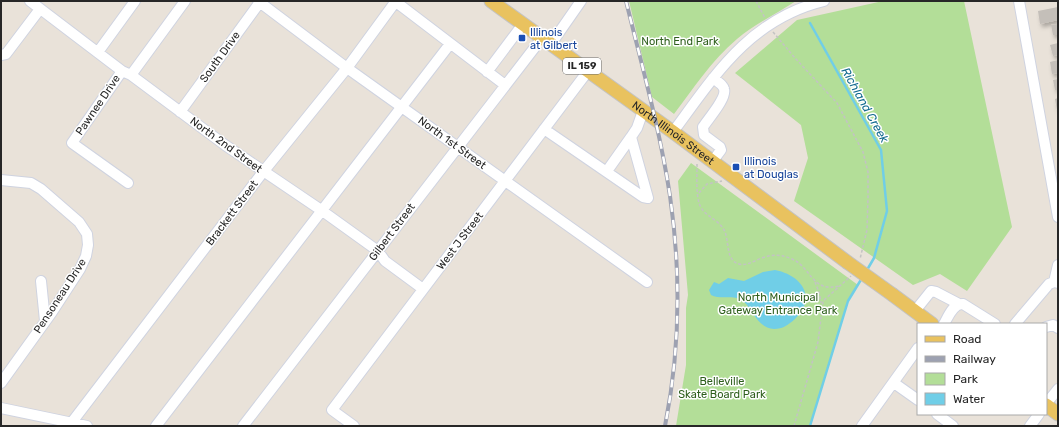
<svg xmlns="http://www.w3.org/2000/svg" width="1059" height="427" viewBox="0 0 1059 427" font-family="Rubik,sans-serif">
	<defs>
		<filter id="shadow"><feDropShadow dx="2" dy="3.5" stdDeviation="2" flood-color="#0004"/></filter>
	</defs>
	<rect width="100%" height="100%" fill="#e9e2d9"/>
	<!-- green -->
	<path fill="#b3de98" d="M629,1H796C776,14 755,24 737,39C712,60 693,89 674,114L652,97Z
		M883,1H964L1012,227L967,291L940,274L913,285L794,201L808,158L801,125L735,73L797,20Z
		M691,163L858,285L848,301L810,426H676L686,365V308L688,295L678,181Z"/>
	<!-- water -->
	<path fill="#70cee7" d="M775,270C801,275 818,297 795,319C788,325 783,329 774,329C757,328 754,310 743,301C734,294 720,300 711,295L709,290L714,282L719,284L728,278L744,281L763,272Z"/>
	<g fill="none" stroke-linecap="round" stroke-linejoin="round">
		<!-- stream -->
		<path stroke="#70cee7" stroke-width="2.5" d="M810,23L881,150L887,211L874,258L867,270
			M810,426L848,301L862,278"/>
	</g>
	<!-- building -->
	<path fill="#c4bfb9" filter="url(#shadow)" d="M1058,7V20L1040,24L1038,11Z
		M1058,24V35H1053L1051,25Z
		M1058,43V55L1053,56L1050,45Z
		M1058,60V73L1052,74L1050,62Z
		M1058,79V90H1055L1053,80Z
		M1058,98V110H1057L1055,99Z"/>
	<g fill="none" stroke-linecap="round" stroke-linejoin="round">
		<defs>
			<path id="minor" d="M30,1L122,71L131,75L225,145L321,210L378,251L385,261L423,289
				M258,1L347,68L647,282
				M1019,1L1058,217
				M396,2L505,85
				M551,44L581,1
				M98,52L135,1
				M1,55L6,54L40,9
				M122,71L72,143L128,183
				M487,72L523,24
				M131,75L185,1
				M180,112L260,2
				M544,129L643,197L648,198L631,137L637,128L643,111
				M673,132C715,75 750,19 824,1
				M712,162L721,150L720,147L704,135L703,127C708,119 727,98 724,89C723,84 716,81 713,78
				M607,171L631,137
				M1,180L31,183L41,189L79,222L87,234L88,245L86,256L80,269L52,312L1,383
				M41,281L45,321
				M1054,282L1058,265
				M915,311L931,291L936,292L959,304
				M944,324C948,317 953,303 963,304L995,324
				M1015,324L1049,284L1054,282L1058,283
				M1046,327L1053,325L1058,328
				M894,383L918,400
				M1046,404L1058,389
				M1,408L87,426
				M937,414L953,426
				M69,426L263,172L347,68L396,1
				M156,426L450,44
				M243,426L542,38
				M354,426L332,410L588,71
				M862,426L918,348
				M1030,426L1039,414"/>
			<g id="major">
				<path id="s1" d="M491,1L673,132L847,262"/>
				<path d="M893,295L932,324"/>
				<path d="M1046,405L1058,414"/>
			</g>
		</defs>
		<!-- minor casing -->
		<use href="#minor" stroke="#cfd3e0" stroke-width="12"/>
		<!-- major casing -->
		<use href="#major" stroke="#c3c3c3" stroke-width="15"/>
		<!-- path -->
		<path stroke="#c3c3c3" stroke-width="1.5" stroke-dasharray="3 2" stroke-linecap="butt" d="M756,1L765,18
			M773,32L795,58L837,103L863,152L868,172V198L867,230L860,259
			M697,164C697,176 696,192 699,203C703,217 720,219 725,232C729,242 726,261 739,264C753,268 765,247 792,259C811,267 812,293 839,286
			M699,193L707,184L722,181
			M815,282L819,292L821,303
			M794,426L818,342L823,301L851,276"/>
		<!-- minor -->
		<use href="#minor" stroke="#fff" stroke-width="10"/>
		<!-- major -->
		<use href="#major" stroke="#e9c25f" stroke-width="13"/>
		<defs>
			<path id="rail" d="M626,1C642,66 660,130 670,196C681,272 680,351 665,426"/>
		</defs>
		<!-- rail casing -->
		<use href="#rail" stroke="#9da1b1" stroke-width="4"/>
		<!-- rail -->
		<use href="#rail" stroke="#fff" stroke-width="2.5" stroke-dasharray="8" stroke-linecap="butt"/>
		<defs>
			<path id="major-bridge" d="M847,262L893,295"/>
		</defs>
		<!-- major-bridge casing -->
		<use href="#major-bridge" stroke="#c3c3c3" stroke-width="15" stroke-linecap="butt"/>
		<!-- major-bridge -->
		<use href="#major-bridge" stroke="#e9c25f" stroke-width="13"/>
	</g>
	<!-- markers -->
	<g fill="#1a4fb4" stroke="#fff" stroke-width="1.5">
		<rect x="518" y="34" width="8" height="8" rx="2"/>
		<rect x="732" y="163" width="8" height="8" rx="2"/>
	</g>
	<g text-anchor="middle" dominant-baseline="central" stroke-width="3" stroke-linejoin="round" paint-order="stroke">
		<!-- shield labels -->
		<rect fill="#fff" stroke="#686868" stroke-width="1" x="563" y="58" width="38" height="16" rx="3"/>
		<g font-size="10" font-weight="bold" fill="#272727">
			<text x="582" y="66">IL 159</text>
		</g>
		<!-- transit labels -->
		<g font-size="11" fill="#164399" stroke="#fff" text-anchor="start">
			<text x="530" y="32">Illinois<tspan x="530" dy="13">at Gilbert</tspan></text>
			<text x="744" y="161">Illinois<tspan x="744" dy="13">at Douglas</tspan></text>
		</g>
		<!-- park labels -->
		<g font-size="11" fill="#2e5f1c" stroke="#fff">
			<text x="680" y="41">North End Park</text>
			<text x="778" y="297">North Municipal<tspan x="778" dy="13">Gateway Entrance Park</tspan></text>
			<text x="722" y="381">Belleville<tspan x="722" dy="13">Skate Board Park</tspan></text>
		</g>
		<!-- street labels -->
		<g font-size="11" fill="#272727" stroke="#fff">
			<text transform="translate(220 57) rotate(-54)">South Drive</text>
			<text transform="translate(98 105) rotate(-56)">Pawnee Drive</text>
			<text stroke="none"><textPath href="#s1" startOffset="225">North Illinois Street</textPath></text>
			<text transform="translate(452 143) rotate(36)">North 1st Street</text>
			<text transform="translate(226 145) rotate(36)">North 2nd Street</text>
			<text transform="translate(232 213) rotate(-53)">Brackett Street</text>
			<text transform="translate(392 232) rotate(-53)">Gilbert Street</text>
			<text transform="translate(460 241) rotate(-53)">West J Street</text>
			<text transform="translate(60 296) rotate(-57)">Pensoneau Drive</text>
		</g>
		<!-- water labels -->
		<g font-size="12" font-style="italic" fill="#136b8f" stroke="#fff">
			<text transform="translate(865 105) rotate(61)">Richland Creek</text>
		</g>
	</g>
	<!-- border -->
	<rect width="1059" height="427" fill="none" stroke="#272727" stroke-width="4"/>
	<!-- legend -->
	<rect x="917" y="323" width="130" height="92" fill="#ffffff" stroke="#a9a9a9"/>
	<rect x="925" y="336" width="20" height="6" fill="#e9c25f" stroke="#a9a9a9"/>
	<text x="953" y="343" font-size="12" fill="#272727">Road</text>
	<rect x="925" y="356" width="20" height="6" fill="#9da1b1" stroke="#a9a9a9"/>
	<text x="953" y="363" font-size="12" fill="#272727">Railway</text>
	<rect x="925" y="373" width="20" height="12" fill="#b3de98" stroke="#a9a9a9"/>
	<text x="953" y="383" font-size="12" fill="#272727">Park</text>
	<rect x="925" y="393" width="20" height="12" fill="#70cee7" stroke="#a9a9a9"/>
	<text x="953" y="403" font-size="12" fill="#272727">Water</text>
</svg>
